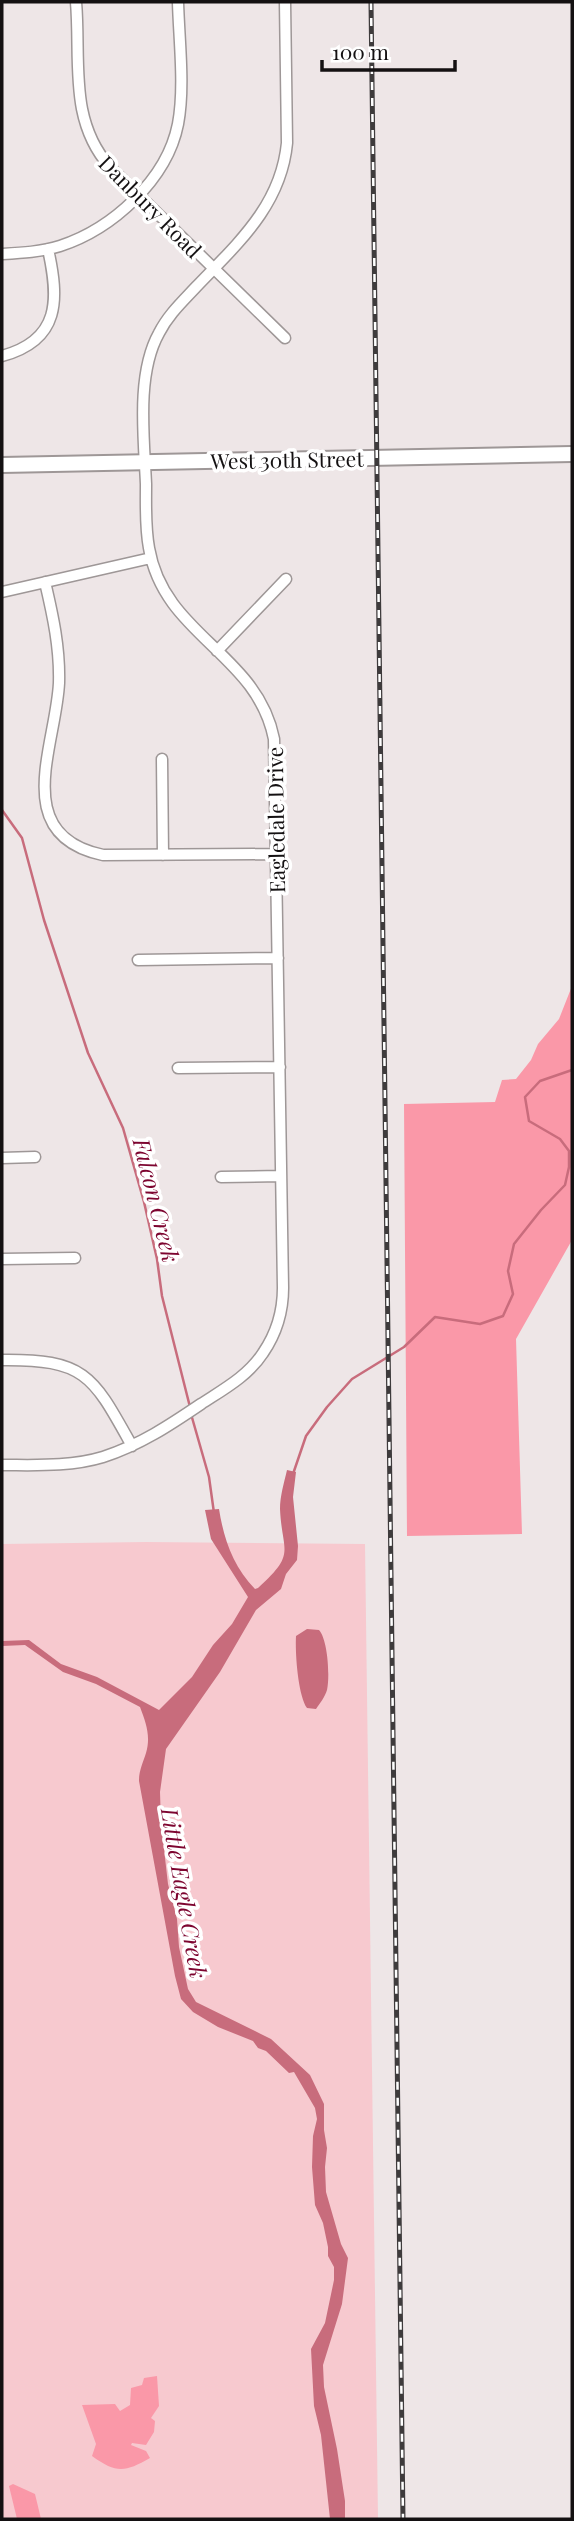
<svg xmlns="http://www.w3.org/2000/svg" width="574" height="2521" viewBox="0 0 574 2521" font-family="'Playfair Display',serif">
	<rect width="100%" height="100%" fill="#eee6e7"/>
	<!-- green -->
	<path fill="#f7c9cf" d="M146,1542L365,1544L378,2519H2V1544Z"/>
	<!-- forest -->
	<path fill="#fa98a8" d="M572,986V1240L516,1339L522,1534L407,1536L404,1104L495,1102L502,1080L516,1079L531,1060L538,1044L559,1019Z
		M157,2376L159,2406L151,2418L155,2421L154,2432L146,2445L132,2443L131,2445L146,2451L150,2458C125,2472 117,2474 92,2456L96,2444L82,2405L115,2404L120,2411L130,2405L131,2388L142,2385L144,2378Z
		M13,2484L35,2494L41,2519H17L9,2486Z"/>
	<!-- water -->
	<path fill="#c86c7c" d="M287,1470L296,1472L293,1497L298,1546L297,1560L286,1574L281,1589L256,1610L220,1672L166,1749L160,1792L161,1823L168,1884L177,1919L179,1947L188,1989L196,2002L271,2039L310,2075L324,2104V2130L327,2148L325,2167L326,2192L341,2244L348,2258L342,2304L323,2365L324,2387L337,2449L345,2501V2519H330L321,2435L314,2406L311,2349L325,2323L334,2280V2267L328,2256V2247L323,2223L315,2205L312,2167L313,2136L317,2119L315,2108L294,2072L289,2073L266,2051L258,2048L253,2041L218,2027L193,2012L181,1999L175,1976L139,1781C139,1770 143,1763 146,1753C151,1736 146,1723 140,1707L96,1684L63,1672L25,1645L2,1646V1641L29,1640L61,1664L97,1677L159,1710L192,1677L213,1645L232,1624L248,1597L211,1539L205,1510L219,1509C224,1540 233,1566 255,1589L258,1588C297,1553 282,1553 280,1509C280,1496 284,1483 287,1470Z
		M307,1629L319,1630C328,1640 330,1677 327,1690C325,1697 320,1703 316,1709L307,1708C298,1695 295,1653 296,1636Z"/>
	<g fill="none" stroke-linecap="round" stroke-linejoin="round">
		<!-- stream -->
		<path stroke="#c86c7c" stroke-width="2.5" d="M2,810L22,838L44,920L88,1053L123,1128L144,1202L157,1259L162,1296L190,1407
			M191,1414L209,1477L214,1513
			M293,1474L306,1436L327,1407L352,1379L404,1347L435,1317L480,1324L503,1316L513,1294L508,1271L514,1244L541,1210L565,1185L569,1167V1151L560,1139L529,1121L525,1097L540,1081L572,1070"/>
		<defs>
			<path id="minor" d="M76,2C81,60 68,120 110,167L285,338
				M2,254C21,253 41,252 60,246C112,229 167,180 178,124C185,87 179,40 178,2
				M2,356C61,340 59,299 48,249
				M45,582C53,616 60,648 59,683C56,746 9,835 103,855L276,854
				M2,592L151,558
				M217,651L286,579
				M162,759L163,855
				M138,960L278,958
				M178,1068L280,1067
				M2,1158L35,1157
				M221,1177L281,1176
				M2,1259L75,1258
				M2,1360C86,1359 93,1376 132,1446
				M2,1465C35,1465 70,1467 103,1457C140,1445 170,1425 201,1404C224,1389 248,1376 263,1353C276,1334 283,1311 283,1288L274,739C257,653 164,636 149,548C145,527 146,505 146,484C144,438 136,374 159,333C168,315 182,302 196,287C237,244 281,206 287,143L285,2"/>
			<path id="secondary" d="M2,465L572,454"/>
		</defs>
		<!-- minor casing -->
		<use href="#minor" stroke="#9e9797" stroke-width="13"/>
		<!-- secondary casing -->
		<use href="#secondary" stroke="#9e9797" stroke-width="18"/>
		<!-- minor -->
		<use href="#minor" stroke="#fff" stroke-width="10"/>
		<!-- secondary -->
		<use href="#secondary" stroke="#fff" stroke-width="14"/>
		<defs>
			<path id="rail" d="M371,2L403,2519"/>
		</defs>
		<!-- rail casing -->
		<use href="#rail" stroke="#3e3b3c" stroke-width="5"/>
		<!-- rail -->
		<use href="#rail" stroke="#fff" stroke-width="2.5" stroke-dasharray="8" stroke-linecap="butt"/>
	</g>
	<g text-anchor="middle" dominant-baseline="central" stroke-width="7" stroke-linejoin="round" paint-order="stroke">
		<!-- street labels -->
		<g font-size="21" fill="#141112" stroke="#fff">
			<text transform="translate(151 206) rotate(45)">Danbury Road</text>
			<text transform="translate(287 459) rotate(-1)">West 30th Street</text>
			<text transform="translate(275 820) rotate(-91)">Eagledale Drive</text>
		</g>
		<!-- water labels -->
		<g font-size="23" font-style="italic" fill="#7d0530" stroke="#fff">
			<text transform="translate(157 1200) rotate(76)">Falcon Creek</text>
			<text transform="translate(185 1893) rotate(80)">Little Eagle Creek</text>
		</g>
	</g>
	<!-- border -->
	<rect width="574" height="2521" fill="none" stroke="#141112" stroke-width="7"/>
	<!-- scale -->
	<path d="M322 60v10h133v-10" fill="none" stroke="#141112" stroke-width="3.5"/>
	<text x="332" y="60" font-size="21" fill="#141112" stroke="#ffffff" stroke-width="5" paint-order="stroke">100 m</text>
</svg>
